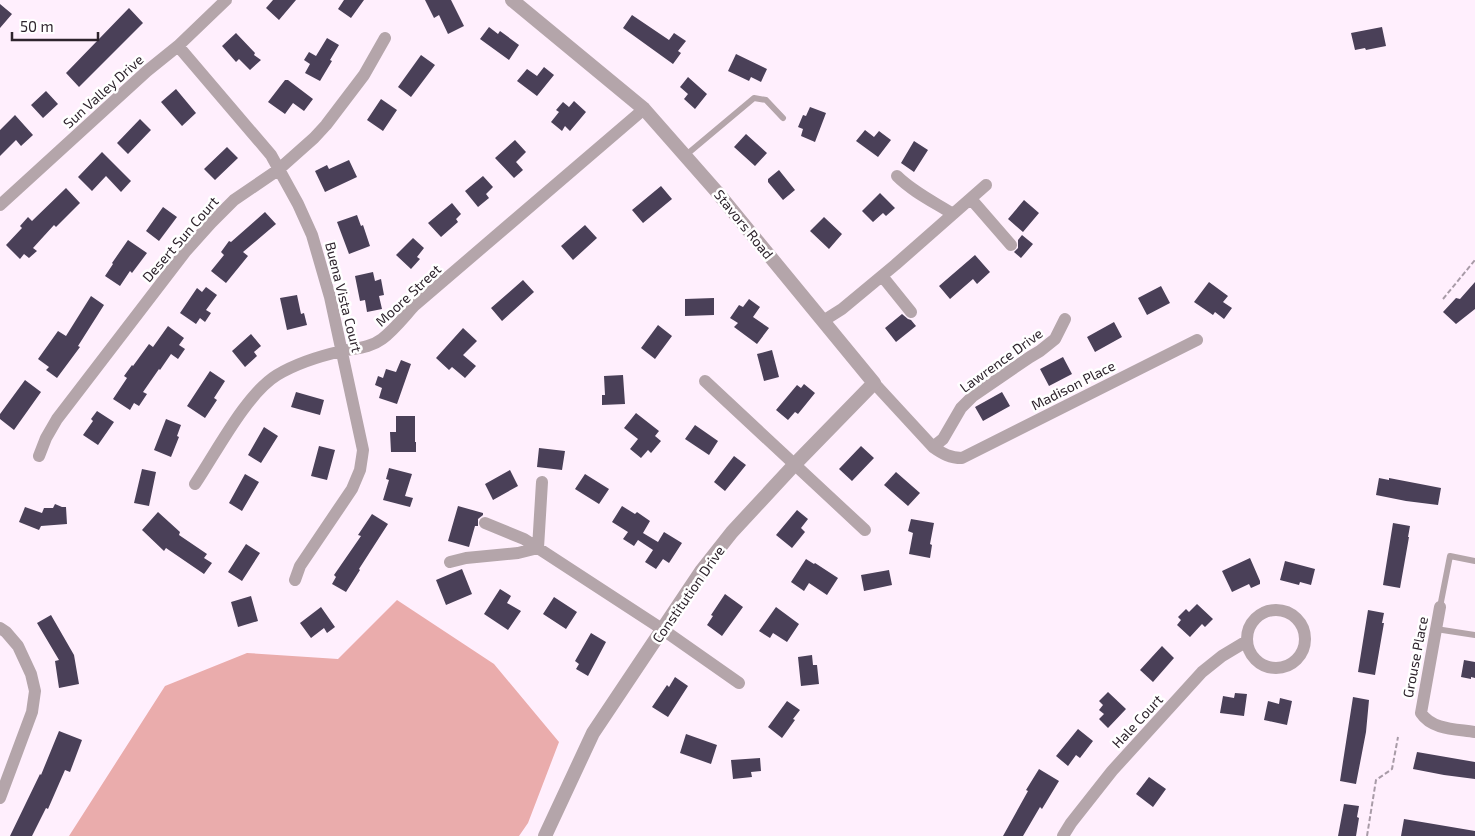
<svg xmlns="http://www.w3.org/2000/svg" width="1475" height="836" viewBox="0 0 1475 836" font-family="'Exo 2',sans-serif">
	<rect width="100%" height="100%" fill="#ffeffd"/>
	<!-- forest -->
	<path fill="#eaacac" d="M397,600L494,664L559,742L528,823L519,836H69L165,686L247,653L338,659Z"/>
	<!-- building -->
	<path fill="#4a4058" d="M273,0H296L279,20L266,8Z
		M344,0H364L351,18L338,9Z
		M425,0H451L464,26L448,34L439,15L434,18Z
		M0,4L12,14L0,28Z
		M129,8L143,23L79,87L66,73Z
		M632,15L669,40L674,33L686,41L678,51L681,53L673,64L623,28Z
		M489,27L498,34L500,31L519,45L509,60L480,39Z
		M1382,27L1386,46L1366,50L1365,48L1355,50L1351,33Z
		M236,33L255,53L254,55L261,60L250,70L239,59L236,62L222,46Z
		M327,38L339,45L330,60L332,61L320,81L305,73L310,64L304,60L309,52L316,56Z
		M736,54L767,69L761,82L751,77L749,81L728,71Z
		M421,55L435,65L411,97L398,87Z
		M544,67L554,75L537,96L517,81L527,69L537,76Z
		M688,77L707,94L695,109L684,99L688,94L680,87Z
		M285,80H288L313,99L304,111L293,103L285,114L268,102Z
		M176,89L196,113L182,126L161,102Z
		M46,91L58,104L43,118L31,105Z
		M381,99L397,110L383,131L367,120Z
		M574,101L586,112L570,131L565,126L562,131L551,122L559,112L556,110L563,102L569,107Z
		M810,107L826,113L815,142L801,136L803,129L798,127L803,115L806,116Z
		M15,115L33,135L21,146L16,140L0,156V130Z
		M140,119L151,130L128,154L117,143Z
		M865,130L874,137L879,131L891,140L878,157L856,141Z
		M746,134L767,153L755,166L734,147Z
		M515,140L526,152L516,162L523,170L514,178L495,158Z
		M914,141L928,150L914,172L901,163Z
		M227,147L238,158L215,180L204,169Z
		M102,152L131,181L121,192L106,176L92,191L78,177Z
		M349,160L357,177L325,192L315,171L327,165L329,169Z
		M779,170L795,190L783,200L768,182V179Z
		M483,176L493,187L486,194L489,198L478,207L465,191Z
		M661,186L672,199L643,223L632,210Z
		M66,188L80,203L56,227L54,225L33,248L37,251L29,258L24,254L20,259L6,245L22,228L20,226L28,217L32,221Z
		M880,193L895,208L886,216L883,213L873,222L862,211Z
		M1024,200L1039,213L1023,232L1008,219Z
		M452,203L461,214L456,219L458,222L441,237L428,223Z
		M163,207L177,217L159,241L146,231Z
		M265,212L276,224L243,252L248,256L226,283L211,271L224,255L221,252L229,241L231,242Z
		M357,215L361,226L363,225L370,246L349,254L337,222Z
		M824,217L842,234L829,249L810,231Z
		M585,225L597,238L573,260L561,246Z
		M1022,235L1033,244L1021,258L1014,252L1018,248V240Z
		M413,238L424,248L417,257L420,259L411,269L396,255Z
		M128,240L147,253L132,273L130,271L120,286L105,276L113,264L112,263Z
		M975,255L990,272L977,284L973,279L950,299L939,286Z
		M373,272L375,281L381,279L384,295L379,296L382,309L367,312L365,300L360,301L355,276Z
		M523,280L534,292L502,321L491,308Z
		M1209,282L1228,296L1223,302L1232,308L1224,319L1215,312L1213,315L1194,302Z
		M1475,282V309L1456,324L1443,312L1456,298L1460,299Z
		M1161,286L1170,303L1147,315L1138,298Z
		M206,287L217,295L206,310L211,313L205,322L200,318L196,324L180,313L197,288L202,292Z
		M297,295L301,314L304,313L307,325L287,330L280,298Z
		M91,296L104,305L78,346L80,347L57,378L46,370L49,367L38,359L58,331L66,336Z
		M714,298V315L685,316V299Z
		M749,299L760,307L753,317L769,328L757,344L734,327L738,323L730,318L739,305L743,307Z
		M902,314L908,319L911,320L916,326L896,342L885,328Z
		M1114,322L1122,337L1095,352L1087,337Z
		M658,325L672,336L655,359L641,348Z
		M168,326L184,338L179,345L185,349L178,359L171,354L160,370L159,369L143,392L147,394L139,406L134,403L130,410L113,399L127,378L124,376L132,365L133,366L149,344L153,347Z
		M463,328L477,341L463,355L476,366L465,378L452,367L449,370L436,358Z
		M251,334L261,346L254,352L257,356L245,367L232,351Z
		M772,350L779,377L764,381L757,354Z
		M1063,357L1072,374L1049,386L1040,369Z
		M401,360L411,364L397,404L379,398L382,388L375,385L378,376L383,378L386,369L396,372Z
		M210,371L225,381L214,398L217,400L205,418L187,406Z
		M623,375L625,404L602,405V395H605L604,376Z
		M25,380L41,392L14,430L0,419V414Z
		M804,384L815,393L798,414L795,412L788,420L776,410L797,385L801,388Z
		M296,392L324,400L320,415L291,407Z
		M1002,392L1010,406L983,421L975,407Z
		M97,411L114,422L98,445L83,435L93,421L91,419Z
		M636,413L659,431L655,436L661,441L651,453L648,450L641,458L630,449L638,439L624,428Z
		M396,416H415V442H416V452H391L390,432H396Z
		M166,419L181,425L177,436L179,437L171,457L154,450Z
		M695,425L718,441L709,455L685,439Z
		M264,427L278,436L261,463L248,455Z
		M319,446L335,450L327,480L311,476Z
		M861,446L874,458L852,481L839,469Z
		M539,448L565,451L562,470L537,467Z
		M734,456L746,465L725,491L714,482Z
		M389,468L412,474L405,496L413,498L410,507L383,500L389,480L386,479Z
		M142,469L156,472L149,506L134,503Z
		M510,470L518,486L493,500L485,484Z
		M896,472L920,493L908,506L884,485Z
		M245,474L259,482L242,511L229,503Z
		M585,474L609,489L599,504L575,489Z
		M1379,478L1389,480V478L1441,488L1438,505L1406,501L1376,495Z
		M55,504L62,507H66L67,524L41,526L39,530L19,522L25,507L42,513L44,508H53Z
		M458,506L483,513V515L478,519V526H475L469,547L448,541Z
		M622,506L635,514L637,512L650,521L643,533L658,542L664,532L682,543L669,563L663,559L656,569L645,562L653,550L638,540L634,546L623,539L628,532L612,522Z
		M797,510L808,519L801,528L805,532L792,548L776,535Z
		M158,512L180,532L179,535L207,554L204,558L212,563L204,574L166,548L164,551L142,530Z
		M372,514L388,524L359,569L360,570L346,592L332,584L336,577L334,575L361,536L358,535Z
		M911,519L934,523L930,544L932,545L930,558L909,554L913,533L908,531Z
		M1393,523L1410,526L1408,537H1409L1400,588L1383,585Z
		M246,544L260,553L242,581L228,572Z
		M1250,558L1260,581V584L1251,588L1249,584L1232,592L1222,571Z
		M806,559L814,564L815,563L838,578L827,595L809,583L804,591L791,582Z
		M1285,561L1315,569L1311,585L1300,582L1299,585L1280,580Z
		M462,569L472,594L446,605L436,580Z
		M889,570L892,585L864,591L861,575Z
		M500,589L511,596L507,603L521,611L508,630L484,614Z
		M725,594L743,607L722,636L707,625L713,616L711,615Z
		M251,596L258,621L238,627L231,602Z
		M554,597L577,612L566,629L543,614Z
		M1197,604L1213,619L1205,627L1202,624L1190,637L1177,625L1181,620L1178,617L1186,609L1189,612Z
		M321,607L335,627L327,633L324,628L311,638L300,623Z
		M776,607L799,624L787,642L773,633L770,638L759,631Z
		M1368,610L1384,613L1382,623H1384L1375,675L1358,672Z
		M51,615L74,655L79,684L59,688L55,661L59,660L37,623Z
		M591,633L606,642L588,676L576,669L579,664L575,661Z
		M1162,646L1174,658L1153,682L1140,670Z
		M812,655L813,665H817L819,684L801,686L798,657Z
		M1464,660L1475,662V678L1471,677V679L1461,677Z
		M675,677L688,686L668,717L652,707L667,685L669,687Z
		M1108,692L1126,709L1108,728L1099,719L1104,714L1099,710L1103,705L1099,701Z
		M1235,693L1247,694L1244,716L1220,713L1223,696L1234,698Z
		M1353,697L1369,700L1366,732L1356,784L1340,781Z
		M1280,698L1292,701L1287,725L1264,720L1268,701L1279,704Z
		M787,701L800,710L793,719L795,720L782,738L768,727Z
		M1078,729L1093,741L1080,758L1076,755L1068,766L1056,756Z
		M59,731L82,740L70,772L65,770L48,809L46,808L32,836H10L40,774L41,775Z
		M686,734L717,745L711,764L680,753Z
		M1417,752L1475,762V779L1444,775L1413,769Z
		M760,758L761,771L751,772L752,777L733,779L731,760Z
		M1039,769L1059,781L1042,809L1040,807L1023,836H1003L1028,791L1026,790Z
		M1149,777L1166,789L1153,807L1136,794Z
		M1344,804L1359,806L1357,817L1359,818L1356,836H1338Z
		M1404,819L1475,831V836H1401Z"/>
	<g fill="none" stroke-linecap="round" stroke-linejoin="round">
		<!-- path -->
		<path stroke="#a89ba7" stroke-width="2" stroke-dasharray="5 2.5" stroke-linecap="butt" d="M1443,299L1475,260
			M1367,836L1376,780L1392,769L1398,737"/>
		<!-- service -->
		<path stroke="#b4a5aa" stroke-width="6" d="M686,155L754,98L766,100L783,118
			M1440,607L1450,556L1475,561
			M1436,629L1475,635"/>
		<!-- minor -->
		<path stroke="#b4a5aa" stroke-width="12" d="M178,46L271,155L298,204L312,235L330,297L363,450L362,457L360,470L352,489L300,566L295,580
			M897,176C913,192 934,202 953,214
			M971,199L1011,245
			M0,205L147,71L178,46L226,0
			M882,276L911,312
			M823,321L842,309L895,265L986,185
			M705,381L865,530
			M874,383L933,447C943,454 950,458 962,458L1197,340
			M933,447L943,439L961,408L973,396L1030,357L1040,351L1055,339L1065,319
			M39,456L46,438L57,419L185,252L211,223L234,200L278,170L314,138L326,125L364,75L385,38
			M195,484C216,453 246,394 277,375C297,363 320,356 342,351C356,348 370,348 382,339C394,330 404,317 414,306L644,109
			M485,523L524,539L662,629L739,683
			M538,548L542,482
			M450,562L466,558L518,553L538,548
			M1440,607L1421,713C1432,730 1457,729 1475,732
			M1247 639a29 29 0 1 1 58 0a29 29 0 1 1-58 0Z
			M0,628L6,632L18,646L31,674L35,691L32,712L0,798
			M1063,836L1071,823L1112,771L1202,672L1222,656L1247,641"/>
		<!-- tertiary -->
		<path stroke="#b4a5aa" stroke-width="14" d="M512,0L644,109L717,192L874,383L795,464L732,532L702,570L593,733L545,836"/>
	</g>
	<g text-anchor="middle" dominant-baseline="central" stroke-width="5" stroke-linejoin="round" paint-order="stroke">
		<!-- street labels -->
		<g font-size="14" fill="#2e242d" stroke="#fff">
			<text transform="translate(103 91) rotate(-42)">Sun Valley Drive</text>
			<text transform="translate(744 224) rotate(51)">Stavors Road</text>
			<text transform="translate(180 239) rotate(-49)">Desert Sun Court</text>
			<text transform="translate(408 295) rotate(-43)">Moore Street</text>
			<text transform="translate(344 297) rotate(76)">Buena Vista Court</text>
			<text transform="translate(1001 360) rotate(-36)">Lawrence Drive</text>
			<text transform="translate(1073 385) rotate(-27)">Madison Place</text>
			<text transform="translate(688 594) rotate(-55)">Constitution Drive</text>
			<text transform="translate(1415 657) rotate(-79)">Grouse Place</text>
			<text transform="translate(1137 721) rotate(-47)">Hale Court</text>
		</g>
	</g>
	<!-- scale -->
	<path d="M12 32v8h86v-8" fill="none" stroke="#2e242d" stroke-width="2.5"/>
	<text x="20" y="32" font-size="15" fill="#2e242d" stroke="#ffffff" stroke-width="4" paint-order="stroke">50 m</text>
</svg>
